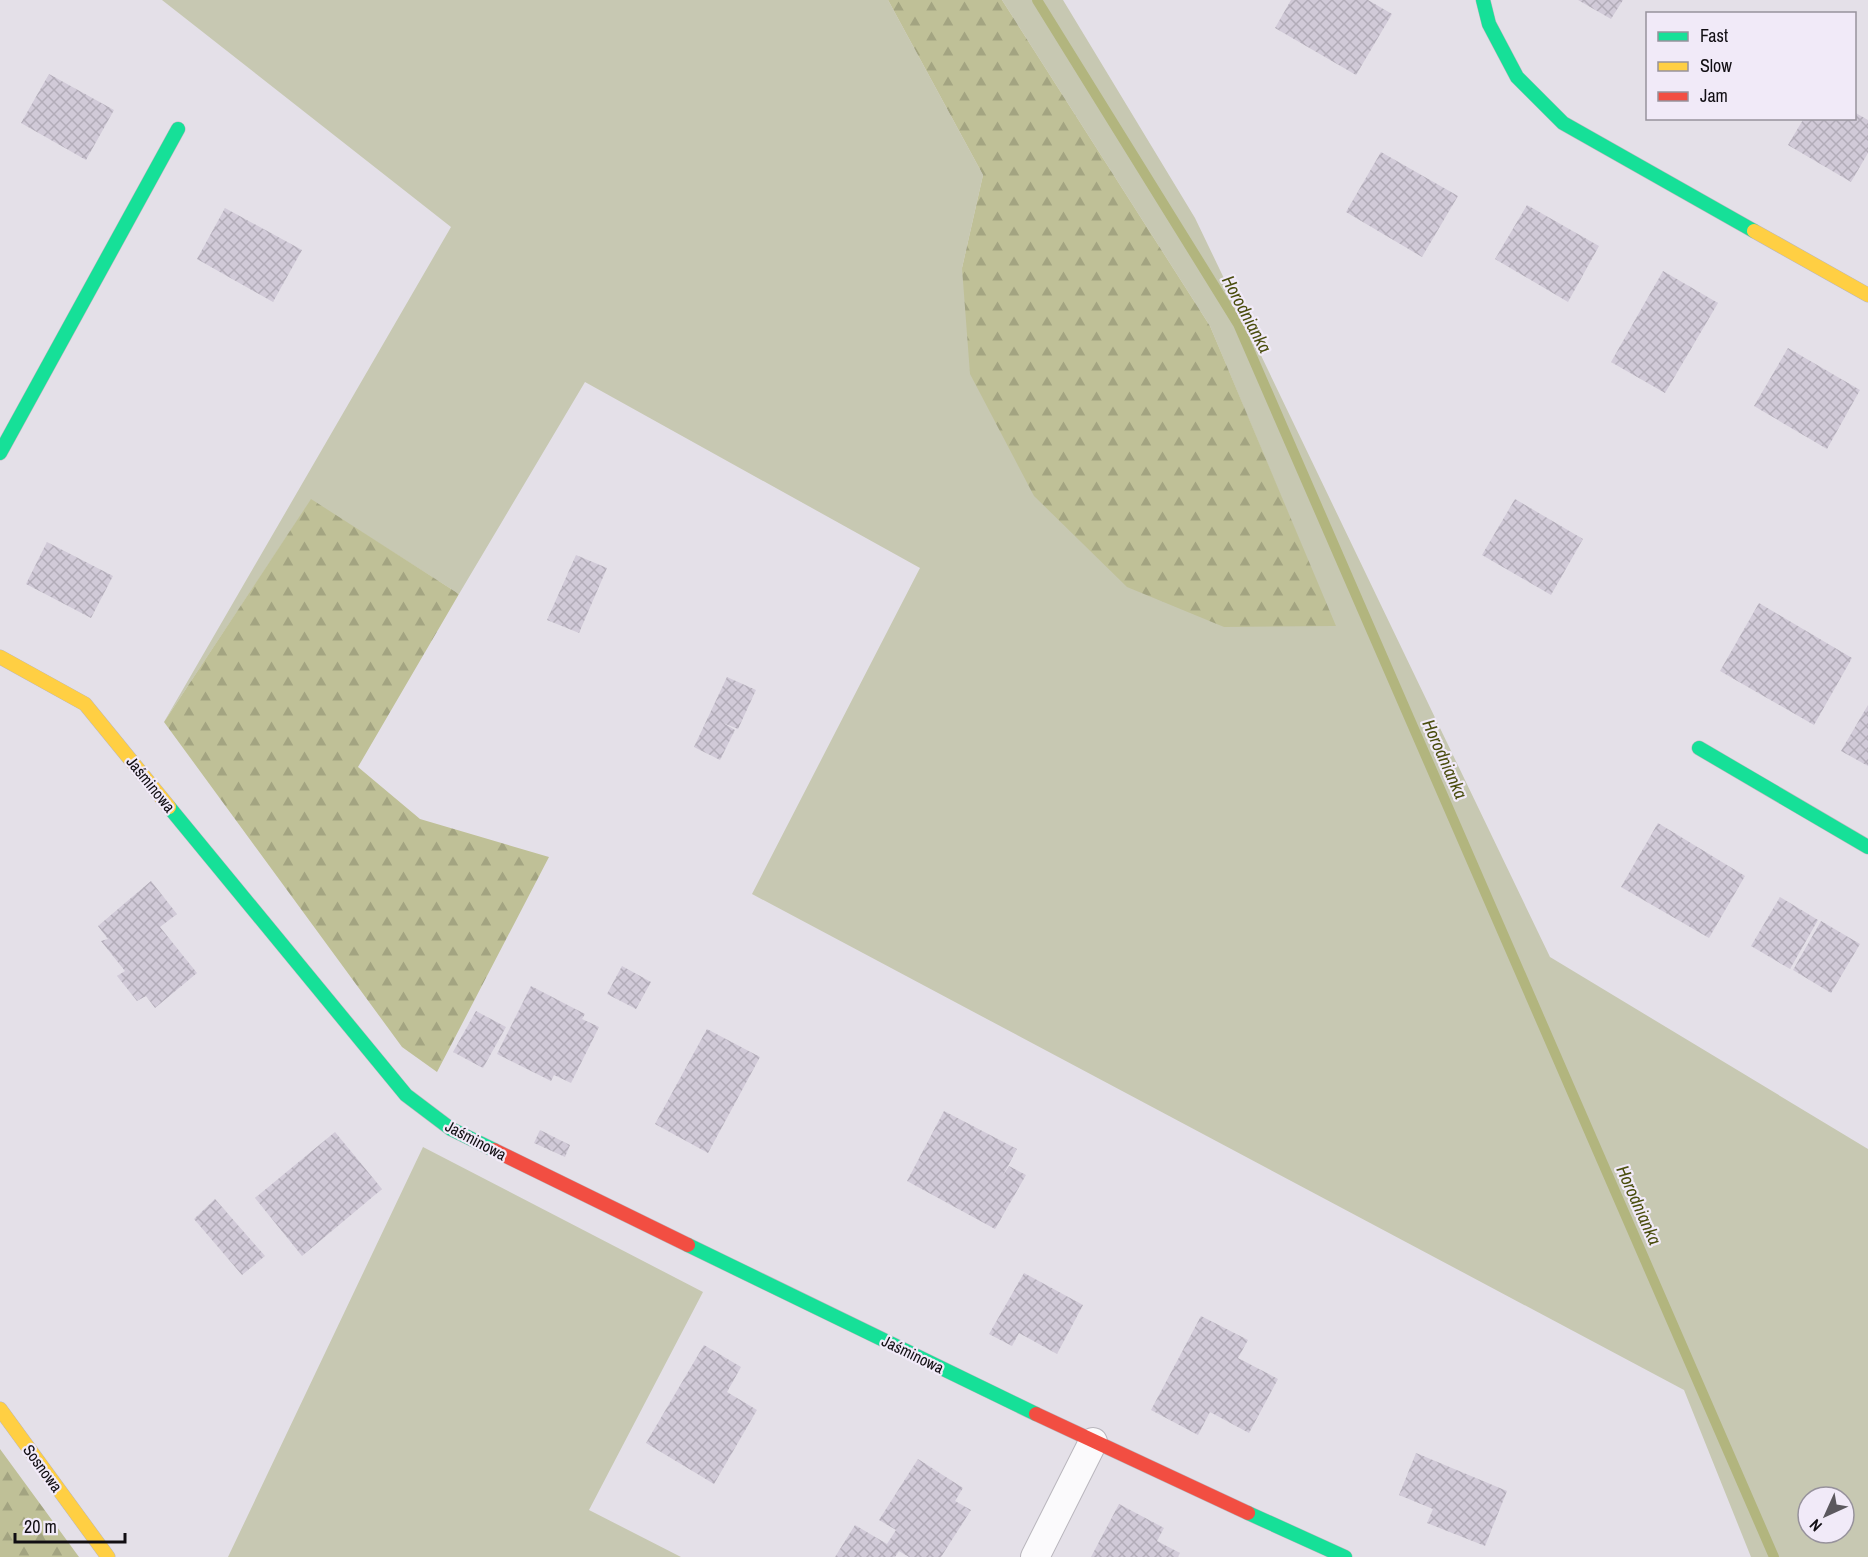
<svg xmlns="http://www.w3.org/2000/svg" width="1868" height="1557" viewBox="0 0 1868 1557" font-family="'Archivo Narrow',sans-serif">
	<defs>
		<pattern id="forest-firs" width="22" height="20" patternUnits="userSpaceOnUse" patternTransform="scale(1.5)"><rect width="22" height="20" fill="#bfc097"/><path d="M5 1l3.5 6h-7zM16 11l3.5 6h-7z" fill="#a3a481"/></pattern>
		<pattern id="building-cross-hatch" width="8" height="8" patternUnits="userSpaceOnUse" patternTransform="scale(1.5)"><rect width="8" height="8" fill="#d1cad8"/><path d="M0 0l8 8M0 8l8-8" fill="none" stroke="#b2acb8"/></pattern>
	</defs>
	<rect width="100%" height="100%" fill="#e4e0e8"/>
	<!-- green -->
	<path fill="#c7c8b2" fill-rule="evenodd" d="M162,0H888L983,175L962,268L1335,626L1210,326L1002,0H1063L1195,218L1550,957L1868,1149V1557H1751L1684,1390L752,894L920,568L585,382L459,594L311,500L164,722L451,227ZM1808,1497H1844V1533H1808Z
		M423,1147L703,1292L589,1510L681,1557H228Z"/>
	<!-- forest -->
	<path fill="url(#forest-firs)" d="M888,0H1002L1210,326L1336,626L1224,627L1127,587L1034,496L970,374L962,268L983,175Z
		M311,499L459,594L358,767L420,819L549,857L437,1072L402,1047L164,722Z
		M0,1449L79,1557H0Z"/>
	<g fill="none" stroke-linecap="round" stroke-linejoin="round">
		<!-- stream -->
		<path stroke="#b2b57e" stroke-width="10" d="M1037,0L1238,324L1774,1557"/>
	</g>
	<!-- building -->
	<path fill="url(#building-cross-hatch)" d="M1291,0H1368L1392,14L1356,75L1275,28Z
		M1578,0H1623L1611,19Z
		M49,74L114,110L86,160L21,123Z
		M1854,112L1868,120V153L1851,182L1788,145L1804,118H1854Z
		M1381,152L1458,196L1422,257L1346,212Z
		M1527,205L1599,246L1568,302L1495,259Z
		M225,208L302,250L273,302L197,259Z
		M1663,271L1718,303L1665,393L1611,362Z
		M1788,348L1860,390L1827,449L1754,406Z
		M1515,499L1583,539L1551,595L1482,555Z
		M47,542L113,576L91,618L26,584Z
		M576,555L607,568L579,633L547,620Z
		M1759,603L1852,658L1814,725L1720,671Z
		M727,677L756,690L738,729L723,723L735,730L720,760L694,747Z
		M1868,705V766L1841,751Z
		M1658,823L1745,876L1709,938L1621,887Z
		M151,881L177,914L160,927L197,973L155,1008L146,996L137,1001L117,976L125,971L101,941L108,939L98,926Z
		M1780,897L1818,920L1790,969L1751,946Z
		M1821,921L1860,944L1831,993L1793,970Z
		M622,966L651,982L636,1009L607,994Z
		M531,986L585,1014L582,1019L599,1027L571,1083L554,1075L551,1081L497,1054Z
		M476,1011L506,1027L483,1068L453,1052Z
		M707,1029L760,1057L708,1153L655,1124Z
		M944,1111L1017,1149L1002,1177L1009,1166L1026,1175L995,1229L907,1181Z
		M540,1130L570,1145L565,1157L534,1143Z
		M335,1132L382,1189L302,1256L255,1198Z
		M215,1199L265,1256L242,1275L194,1219Z
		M1024,1273L1083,1305L1057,1354L1019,1333L1012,1346L989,1334Z
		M1201,1316L1248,1340L1238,1358L1278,1379L1249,1433L1210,1412L1198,1435L1151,1410Z
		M704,1345L741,1367L727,1392L757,1410L714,1484L646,1443Z
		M1416,1453L1507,1491L1485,1546L1427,1523L1433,1509L1399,1495Z
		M918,1459L963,1488L955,1501L971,1510L941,1557H909L899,1551L895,1557H835L855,1525L887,1544L896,1530L879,1520Z
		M1119,1504L1164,1528L1157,1541L1180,1553L1178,1557H1091Z"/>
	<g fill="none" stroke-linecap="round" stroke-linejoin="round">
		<defs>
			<path id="street" d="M1035,1557L1093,1442"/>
			<path id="fast" d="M1483,0L1489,24L1517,77L1563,123L1754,231
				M0,453L178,129
				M1699,748L1868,847
				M169,807L406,1095L451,1129L494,1150
				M688,1245L1036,1414
				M1248,1513L1345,1557"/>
			<path id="slow" d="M1754,231L1868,295
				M0,657L85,704L169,807
				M0,1409L108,1557"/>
			<path id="jam" d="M494,1150L688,1245
				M1036,1414L1248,1513"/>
		</defs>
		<!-- street casing -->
		<use href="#street" stroke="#b9b6bd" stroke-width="30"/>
		<!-- fast casing -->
		<use href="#fast" stroke="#b9b6bd" stroke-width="15"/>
		<!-- slow casing -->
		<use href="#slow" stroke="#b9b6bd" stroke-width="15"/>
		<!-- jam casing -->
		<use href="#jam" stroke="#b9b6bd" stroke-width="15"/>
		<!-- street -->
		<use href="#street" stroke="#fbfafc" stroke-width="28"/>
		<!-- fast -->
		<use href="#fast" stroke="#16e098" stroke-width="14"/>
		<!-- slow -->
		<use href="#slow" stroke="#ffcf43" stroke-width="14"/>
		<!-- jam -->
		<use href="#jam" stroke="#f24e42" stroke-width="14"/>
	</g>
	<g text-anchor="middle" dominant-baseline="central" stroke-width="4.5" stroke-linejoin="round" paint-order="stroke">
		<!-- street labels -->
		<g font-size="16" fill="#110e13" stroke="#f1eaf8">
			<text transform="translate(151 784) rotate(51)">Jaśminowa</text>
			<text transform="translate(476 1140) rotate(28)">Jaśminowa</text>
			<text transform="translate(913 1354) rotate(26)">Jaśminowa</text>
			<text transform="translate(43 1468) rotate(54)">Sosnowa</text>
		</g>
		<!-- water labels -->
		<g font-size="18" font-style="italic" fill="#4a4d0e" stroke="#f1eaf8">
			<text transform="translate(1247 314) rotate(62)">Horodnianka</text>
			<text transform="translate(1445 759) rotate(66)">Horodnianka</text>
			<text transform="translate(1639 1205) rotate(66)">Horodnianka</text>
		</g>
	</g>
	<!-- legend -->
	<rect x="1646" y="12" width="210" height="108" fill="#f1eaf8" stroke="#97929c" stroke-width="1.5"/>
	<rect x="1658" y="32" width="30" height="9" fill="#16e098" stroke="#97929c" stroke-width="1.5"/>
	<text x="1700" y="42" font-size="18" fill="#110e13">Fast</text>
	<rect x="1658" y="62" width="30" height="9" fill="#ffcf43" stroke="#97929c" stroke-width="1.5"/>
	<text x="1700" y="72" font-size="18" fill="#110e13">Slow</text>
	<rect x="1658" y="92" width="30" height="9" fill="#f24e42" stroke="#97929c" stroke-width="1.5"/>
	<text x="1700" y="102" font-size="18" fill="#110e13">Jam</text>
	<!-- north arrow -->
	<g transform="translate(1826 1515) rotate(225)"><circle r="28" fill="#f1eaf8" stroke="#97929c" stroke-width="1.5"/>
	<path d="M0-4.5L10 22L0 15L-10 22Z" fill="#5b585e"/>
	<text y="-9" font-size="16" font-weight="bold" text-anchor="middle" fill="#110e13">N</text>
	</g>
	<!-- scale -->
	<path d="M15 1533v9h110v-9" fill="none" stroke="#110e13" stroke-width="3"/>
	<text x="24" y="1533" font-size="18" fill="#110e13" stroke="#f1eaf8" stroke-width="4.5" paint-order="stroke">20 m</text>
</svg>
